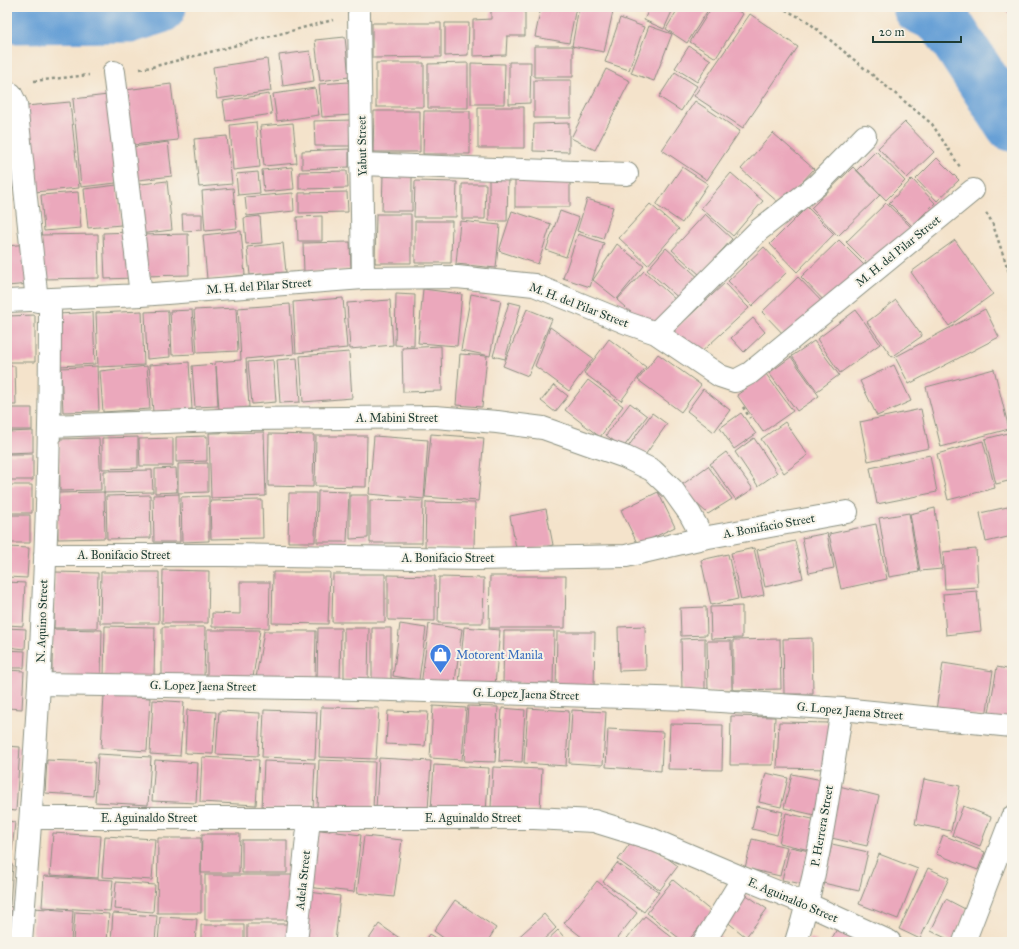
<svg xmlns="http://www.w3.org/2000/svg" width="1019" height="949" viewBox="0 0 1019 949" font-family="'IM FELL Great Primer',serif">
	<rect width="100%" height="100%" fill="#f7f3e8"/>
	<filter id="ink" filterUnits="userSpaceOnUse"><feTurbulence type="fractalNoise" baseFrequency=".025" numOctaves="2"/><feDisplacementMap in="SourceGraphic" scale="8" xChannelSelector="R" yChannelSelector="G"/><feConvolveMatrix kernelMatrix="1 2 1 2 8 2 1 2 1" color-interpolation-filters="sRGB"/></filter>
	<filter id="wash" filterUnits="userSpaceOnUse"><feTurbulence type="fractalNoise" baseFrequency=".012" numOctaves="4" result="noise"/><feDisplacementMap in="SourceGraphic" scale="16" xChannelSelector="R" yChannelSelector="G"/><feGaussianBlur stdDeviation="0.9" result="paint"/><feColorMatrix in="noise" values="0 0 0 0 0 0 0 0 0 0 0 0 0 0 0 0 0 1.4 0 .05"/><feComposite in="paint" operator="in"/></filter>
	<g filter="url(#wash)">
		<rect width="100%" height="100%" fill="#f4e3cb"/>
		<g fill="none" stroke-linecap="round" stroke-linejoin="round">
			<!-- river -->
			<path stroke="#67a0d6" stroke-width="53" d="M919,7L942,18L1012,125
				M7,17L132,16L160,7"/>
		</g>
		<g id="blocks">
			<!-- building -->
			<path fill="#eba8bc" d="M491,7H525V36H507L506,55L473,56V20L491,19Z
				M541,7H576L569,43L535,37Z
				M579,7H614L604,52L572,46Z
				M650,7H674L664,29L644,20Z
				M679,7H710L687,43L666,29Z
				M712,7H731L743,14L716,58L690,42Z
				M1001,7H1012V16Z
				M750,14L798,47L743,128L694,96Z
				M620,18L644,27L629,70L605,62Z
				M372,23H441V57L372,58Z
				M445,23H469L468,55L445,56Z
				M649,26L672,34L654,81L631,73Z
				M345,37L349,77L320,81L315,40Z
				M534,46H573V77H534Z
				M689,46L711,60L697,82L675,68Z
				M310,51L314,81L283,86L279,55Z
				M267,59L271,91L217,99L213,67Z
				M509,62H531L530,103L509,104Z
				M376,63H424V107H376Z
				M468,63V108H428V64Z
				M471,63L505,64L504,104H471Z
				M606,69L630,81L595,150L571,138Z
				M675,72L697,86L681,111L659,97Z
				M534,80H571V118H534Z
				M349,82L351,115L322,117L319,84Z
				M171,84L178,140L124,146L118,91Z
				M315,88L319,115L277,121L273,94Z
				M269,94L272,114L226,121L223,101Z
				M108,95L116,183L81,187L73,99Z
				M695,101L740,131L707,180L662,150Z
				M70,102L79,188L34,192L26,106Z
				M478,107H524V148H478Z
				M374,111H420V152H373Z
				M424,111H470V154H423Z
				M7,114L15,188L7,189Z
				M351,120V146H315L314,121Z
				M256,122L260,167L233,170L230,125Z
				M905,122L934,152L907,178L878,148Z
				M293,123L297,163L264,166L260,126Z
				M569,123V152L533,151L534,124Z
				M773,133L814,169L781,205L741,169Z
				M227,136L232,184L199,187L194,139Z
				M168,142L172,176L130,181L126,148Z
				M349,149V167L302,169V151Z
				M876,151L905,181L886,200L857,170Z
				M937,158L959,180L937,201L916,179Z
				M292,167L294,189L264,192L262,170Z
				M682,167L708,184L682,223L656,205Z
				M853,167L880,195L838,236L811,208Z
				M347,171L348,188L299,189V172Z
				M258,172L260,193L238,195L236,174Z
				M731,173L763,201L733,236L701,208Z
				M383,174H412V211H382Z
				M515,176H570V207H515Z
				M489,177H508L507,221H489Z
				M912,179L935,203L912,226L889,203Z
				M167,181L172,230L139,234L133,185Z
				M415,181L457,182L456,217H414Z
				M462,184H486L485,219H462Z
				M117,185L121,225L88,228L84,189Z
				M233,188L237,228L205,231L202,191Z
				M78,192L81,228L44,231L41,195Z
				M347,192L348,212L299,213V193Z
				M293,193L294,211L247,216L245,197Z
				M587,199L613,207L603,239L577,231Z
				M886,203L911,227L871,267L846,242Z
				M650,204L679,229L648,265L619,238Z
				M807,207L834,234L797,272L770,244Z
				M512,211L551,224L538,264L499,251Z
				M560,211L579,218L566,257L546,250Z
				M182,214H202V230L183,231Z
				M376,214H411V263H375Z
				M705,214L732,239L700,275L672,250Z
				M260,216L262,243L246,244L244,218Z
				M322,216V241H298L297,217Z
				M415,221H452L451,263H415Z
				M460,221L500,225L496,268L456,264Z
				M241,231L245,275L207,279L203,235Z
				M132,232L134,278L105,279L103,233Z
				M98,234L99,278L42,279L41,235Z
				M188,234L189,275L141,276L140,235Z
				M578,234L604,243L590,287L563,278Z
				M839,240L867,268L829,306L801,277Z
				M955,240L993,294L949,326L911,272Z
				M350,242L351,269L304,272L303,243Z
				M283,243L286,272L250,275L247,247Z
				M27,244L30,284L7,286V246Z
				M617,244L644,266L617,299L593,280Z
				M764,247L787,272L752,306L728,281Z
				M666,248L701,280L682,301L647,270Z
				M644,271L677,301L651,330L617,300Z
				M798,277L824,304L788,339L762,312Z
				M725,283L749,308L696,357L672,332Z
				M423,289L462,294L457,346L418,343Z
				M396,294L415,295L414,346L395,345Z
				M471,294L501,300L490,356L461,350Z
				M343,298L347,348L296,353L293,302Z
				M390,300L393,345L350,349L347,303Z
				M896,300L922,336L892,357L867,322Z
				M509,302L521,305L505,359L493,356Z
				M290,304L294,354L246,359L249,407L219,410L216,366L218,406L195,407L192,366L215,364V362L241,360L238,308Z
				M236,308L238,351L197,353L194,310Z
				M527,309L552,319L528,376L503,366Z
				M985,309L999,337L909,384L895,357Z
				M192,310L195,354L172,355L170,311Z
				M856,310L880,344L840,373L817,339Z
				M142,311L144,365L98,367L96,313Z
				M168,311L170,357L147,359L145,312Z
				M93,312L95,364L60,366L58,314Z
				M35,315V362H7V316Z
				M753,318L765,332L744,352L731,338Z
				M550,327L593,358L569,391L535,366Z
				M609,339L646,367L621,401L584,373Z
				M814,341L839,375L817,391L792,356Z
				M441,346L442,391L403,392L402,348Z
				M349,352L352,398L303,402L300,356Z
				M460,354L487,356L482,407L456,405Z
				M658,354L701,385L681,412L638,380Z
				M791,357L819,396L797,411L769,373Z
				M297,358L300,402L280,403L277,360Z
				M273,360L276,402L252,404L248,362Z
				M189,362L192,409L153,412L149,365Z
				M894,365L911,401L877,416L860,381Z
				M7,366H15L16,405H7Z
				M97,366L99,411L63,412L61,368Z
				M147,366L150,409L103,412L100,371Z
				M994,369L1009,429L941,447L926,387Z
				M766,374L793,411L763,432L737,395Z
				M588,380L623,406L600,437L565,410Z
				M554,385L568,396L555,412L541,401Z
				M703,389L730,410L714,432L687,411Z
				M630,403L647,416L623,448L606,435Z
				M7,408H32V430H7Z
				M921,409L929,448L868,461L860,422Z
				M652,413L667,424L643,458L628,447Z
				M741,413L756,434L734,449L720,428Z
				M785,422L808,455L784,473L761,439Z
				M33,431V452L7,453V432Z
				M264,432L266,496L211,498L209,433Z
				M1012,432V480L996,484L985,439Z
				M269,434L314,435L313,487L268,486Z
				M431,434L484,438L478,501L425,497Z
				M207,436V461L176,462V437Z
				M316,436H367L366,487L315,486Z
				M374,436L428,440L424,499L369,494Z
				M138,437V468L102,469V438Z
				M99,438L101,490L60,491L59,439Z
				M173,438V466H140L139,439Z
				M754,438L777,473L758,486L735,452Z
				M983,441L995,488L948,500L937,454Z
				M726,452L753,489L736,500L710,464Z
				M7,454H33V480H7Z
				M930,455L937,492L877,504L870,468Z
				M208,463V492L178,493V464Z
				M708,466L732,499L708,514L679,487Z
				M176,468L177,492L155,493V469Z
				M152,470L153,492L104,493V471Z
				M7,485H32V513H7Z
				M318,491L349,492L347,542H317Z
				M104,492L105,538L58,539L57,493Z
				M658,492L675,527L638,545L621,510Z
				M289,493H316L315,542H288Z
				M179,494L180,542H154L153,495Z
				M150,495L151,538L107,539L106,496Z
				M350,495H368V538L350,539Z
				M209,496V541L182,542L181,497Z
				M262,500L263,538L211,539L210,501Z
				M370,500L423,501L422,543H370Z
				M426,502L475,503L474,548H425Z
				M1012,506V536L986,542L980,513Z
				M935,508L942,569L920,571L910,514Z
				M546,509L553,545L517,553L510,516Z
				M909,513L919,572L889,577L879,518Z
				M7,515H30V543H7Z
				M876,524L887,579L841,589L829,534Z
				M827,533L834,568L809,573L802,538Z
				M795,541L803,578L765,587L757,550Z
				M7,547L29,548L27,578L7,577Z
				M754,548L764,595L741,600L731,553Z
				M976,549L978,587L945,589L943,552Z
				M728,554L738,599L711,605L701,560Z
				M163,570L209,571L208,623H162Z
				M55,572L98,573L97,628H54Z
				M101,572H159V623H100Z
				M273,572H330L328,624L272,623Z
				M333,574H385V622H332Z
				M388,575L435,576V621L388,620Z
				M490,576H566L565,628H489Z
				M439,577L484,578L483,623H438Z
				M7,582L25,583L23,626L7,625Z
				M240,582H270L269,628L212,627V613L240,614Z
				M977,591L981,631L946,635L943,594Z
				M742,606V638L711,639L710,607Z
				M706,607L707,635L681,636L680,608Z
				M400,624L426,628L419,680L393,676Z
				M429,624L462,629L454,689L421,685Z
				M105,626L155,627L154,677H104Z
				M645,626L646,670L619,671L618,627Z
				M162,627H205L204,679L162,678Z
				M464,627L500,630L495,685L459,683Z
				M7,628L26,629L25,649L7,647Z
				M318,628H341L340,681H317Z
				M344,628H369L368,680L344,679Z
				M372,628H391V681H372Z
				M52,629L102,630L101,678L52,677Z
				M207,630H260L253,678L207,677Z
				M264,631H316L315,679L256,678Z
				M504,631H554L553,683H503Z
				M557,632H595L594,688H556Z
				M705,638V690L682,691L681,639Z
				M812,638L813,694H784L783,639Z
				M780,639L781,689L733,690V640Z
				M707,641H731L732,690L708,691Z
				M7,650L25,651L24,668H7Z
				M943,663L993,671L986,717L936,710Z
				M997,667L1012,670V723L988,719Z
				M7,670L24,671L22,709L7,708Z
				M104,695L150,698L147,751L101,748Z
				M153,700L184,702L180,756L150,754Z
				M433,706L466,708L462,760L430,758Z
				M468,706L498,707L495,762L464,761Z
				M321,707L379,708L376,759L319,757Z
				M502,708L525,710L522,762L499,761Z
				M528,708L569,711L566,766L524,763Z
				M187,710L216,712L213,754L185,753Z
				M264,710L317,712L315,759L262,757Z
				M572,710L606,712L603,765L569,763Z
				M219,711L260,713L258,756L216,754Z
				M388,711L428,712L425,746L386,744Z
				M731,716L775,717L773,765H730Z
				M779,722L830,723L828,769L777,768Z
				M670,724L723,725L722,770L668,769Z
				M608,729L663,732L661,771L606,767Z
				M7,746L20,747L16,811L7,810Z
				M98,754L151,757L148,805L95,802Z
				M202,757L259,760L256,805L200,802Z
				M379,758L431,761L428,811L376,808Z
				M47,760L95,762L93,796L45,793Z
				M155,760L198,763L196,803L152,801Z
				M319,760L375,762L373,809L317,807Z
				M264,761L315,763L313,810L262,809Z
				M434,765L489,768L486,812L431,809Z
				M493,767L542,769L540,811L491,808Z
				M766,773L788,778L781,807L759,802Z
				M792,774L827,781L819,816L784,808Z
				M924,779L960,786L951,831L915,824Z
				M839,786L879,796L867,846L827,837Z
				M757,806L783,812L777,835L752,829Z
				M963,806L991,817L980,846L952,835Z
				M786,813L821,821L814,851L779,843Z
				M7,821L15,822L11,862H7Z
				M313,829L361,835L354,892L306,887Z
				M53,833L101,836L98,878L50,875Z
				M202,834H240L239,873H201Z
				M636,835L678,866L660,890L618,860Z
				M943,835L985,852L978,870L936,854Z
				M105,836L155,839L152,880L102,877Z
				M364,836L402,840L394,897L357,893Z
				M158,838H201V913H157Z
				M752,839L787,847L780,876L745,868Z
				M242,840H287V873H242Z
				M832,844L868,852L859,891L823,883Z
				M790,847L814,852L807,885L782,880Z
				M879,854L918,869L898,919L859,904Z
				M617,863L659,892L644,912L603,882Z
				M7,865H13L10,905H7Z
				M928,868L949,878L920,939L899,929Z
				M205,875H292V920H205Z
				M44,876L113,880L110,911L42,907Z
				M673,880L712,912L687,942H684L647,913Z
				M597,881L637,913L614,942H588L564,923Z
				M116,882L155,885L153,912L114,909Z
				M309,892L340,896L335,942H303Z
				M745,894L767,909L746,937L725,920Z
				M946,899L967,910L952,941L931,931Z
				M455,900L496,928L487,942H449L434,931Z
				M7,906L12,907L9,942H7Z
				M34,908L73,911L71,942H32Z
				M75,912L109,914L107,942H73Z
				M113,913L157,916L155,942H111Z
				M544,914L556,928L541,942H513Z
				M645,916L678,942H632L627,938Z
				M160,917L197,919L195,942H158Z
				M247,924H291V942H247Z
				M379,924L401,939L399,942H374L369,939Z
				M201,925H244V942H201Z
				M839,925L870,942H830Z
				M558,930L568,942H545Z
				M715,933L726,942H709Z
				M429,934L442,942H424Z
				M811,938L818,942H808Z"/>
		</g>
	</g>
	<g filter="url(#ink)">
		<use href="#blocks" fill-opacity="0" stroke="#8a9080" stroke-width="1"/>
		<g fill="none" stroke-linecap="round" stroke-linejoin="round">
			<defs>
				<path id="minor" d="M359,14L363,278
					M114,72L141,295
					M7,93L11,94L16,104L37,301
					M362,164L627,174
					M7,301L141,295L363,278L457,277L534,285L627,323L656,333L720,376L735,381L750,373L973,190
					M656,333L759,230L817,185L865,136
					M50,426L250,419L435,417L497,422L543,428L625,457L652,470L672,489L690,514L703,538
					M45,555H225L475,559L626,556L703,538L847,512
					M40,684L360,689L690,699L842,709L1012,726
					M31,818H534L594,821L649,838L743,878L807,904L890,942
					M21,942C35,770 46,598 49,426C50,384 50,342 50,300
					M296,942L309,819
					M704,942L743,878
					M796,942C820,867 829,787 842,709
					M964,942L1012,817"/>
			</defs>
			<!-- minor casing -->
			<use href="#minor" stroke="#8a9080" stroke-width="24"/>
			<!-- path -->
			<path stroke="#8a9080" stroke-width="2.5" stroke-dasharray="3 3" stroke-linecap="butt" d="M7,7H8
				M780,7L807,21L932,124L960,167
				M140,69L152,67L333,20
				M34,81L89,75
				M986,213L992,222L1012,281
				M743,407L750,418"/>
			<!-- minor -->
			<use href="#minor" stroke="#fff" stroke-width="22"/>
		</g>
	</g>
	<!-- icons -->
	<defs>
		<symbol id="shop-pin" viewBox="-11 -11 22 30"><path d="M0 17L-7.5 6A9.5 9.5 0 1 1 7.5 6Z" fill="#3f7fe0" stroke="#f7f3e8"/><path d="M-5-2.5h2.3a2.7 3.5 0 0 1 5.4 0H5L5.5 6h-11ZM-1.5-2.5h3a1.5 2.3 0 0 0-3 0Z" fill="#fff"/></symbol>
	</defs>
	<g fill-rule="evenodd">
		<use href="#shop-pin" x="428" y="642" width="25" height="34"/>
	</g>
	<g text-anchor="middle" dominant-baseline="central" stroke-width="4" stroke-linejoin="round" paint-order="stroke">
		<!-- street labels -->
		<g font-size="12" fill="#1f3d34" stroke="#f7f3e8">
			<text transform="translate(362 146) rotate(-91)">Yabut Street</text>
			<text transform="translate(898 251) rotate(-39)">M. H. del Pilar Street</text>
			<text transform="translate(259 286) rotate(-4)">M. H. del Pilar Street</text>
			<text transform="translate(579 305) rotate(21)">M. H. del Pilar Street</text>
			<text x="397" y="418">A. Mabini Street</text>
			<text transform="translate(769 526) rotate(-10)">A. Bonifacio Street</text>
			<text x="124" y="555">A. Bonifacio Street</text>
			<text x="448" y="558">A. Bonifacio Street</text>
			<text transform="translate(42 621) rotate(-88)">N. Aquino Street</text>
			<text transform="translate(203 686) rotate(1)">G. Lopez Jaena Street</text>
			<text transform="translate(526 694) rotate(2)">G. Lopez Jaena Street</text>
			<text transform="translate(850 711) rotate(5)">G. Lopez Jaena Street</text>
			<text x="149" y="818">E. Aguinaldo Street</text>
			<text x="473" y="818">E. Aguinaldo Street</text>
			<text transform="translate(822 826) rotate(-80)">P. Herrera Street</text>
			<text transform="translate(303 880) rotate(-84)">Adela Street</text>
			<text transform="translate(793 900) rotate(23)">E. Aguinaldo Street</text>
		</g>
		<!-- shop labels -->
		<g font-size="12" fill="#366cbe" stroke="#f7f3e8" text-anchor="start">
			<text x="456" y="655">Motorent Manila</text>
		</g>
	</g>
	<!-- margin -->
	<rect width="1019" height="949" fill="none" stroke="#f7f3e8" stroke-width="24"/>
	<!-- scale -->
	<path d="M873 36v6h88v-6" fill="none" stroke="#1f3d34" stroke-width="2"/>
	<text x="879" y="36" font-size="12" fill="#1f3d34" stroke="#f7f3e8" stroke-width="3" paint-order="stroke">20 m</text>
</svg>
